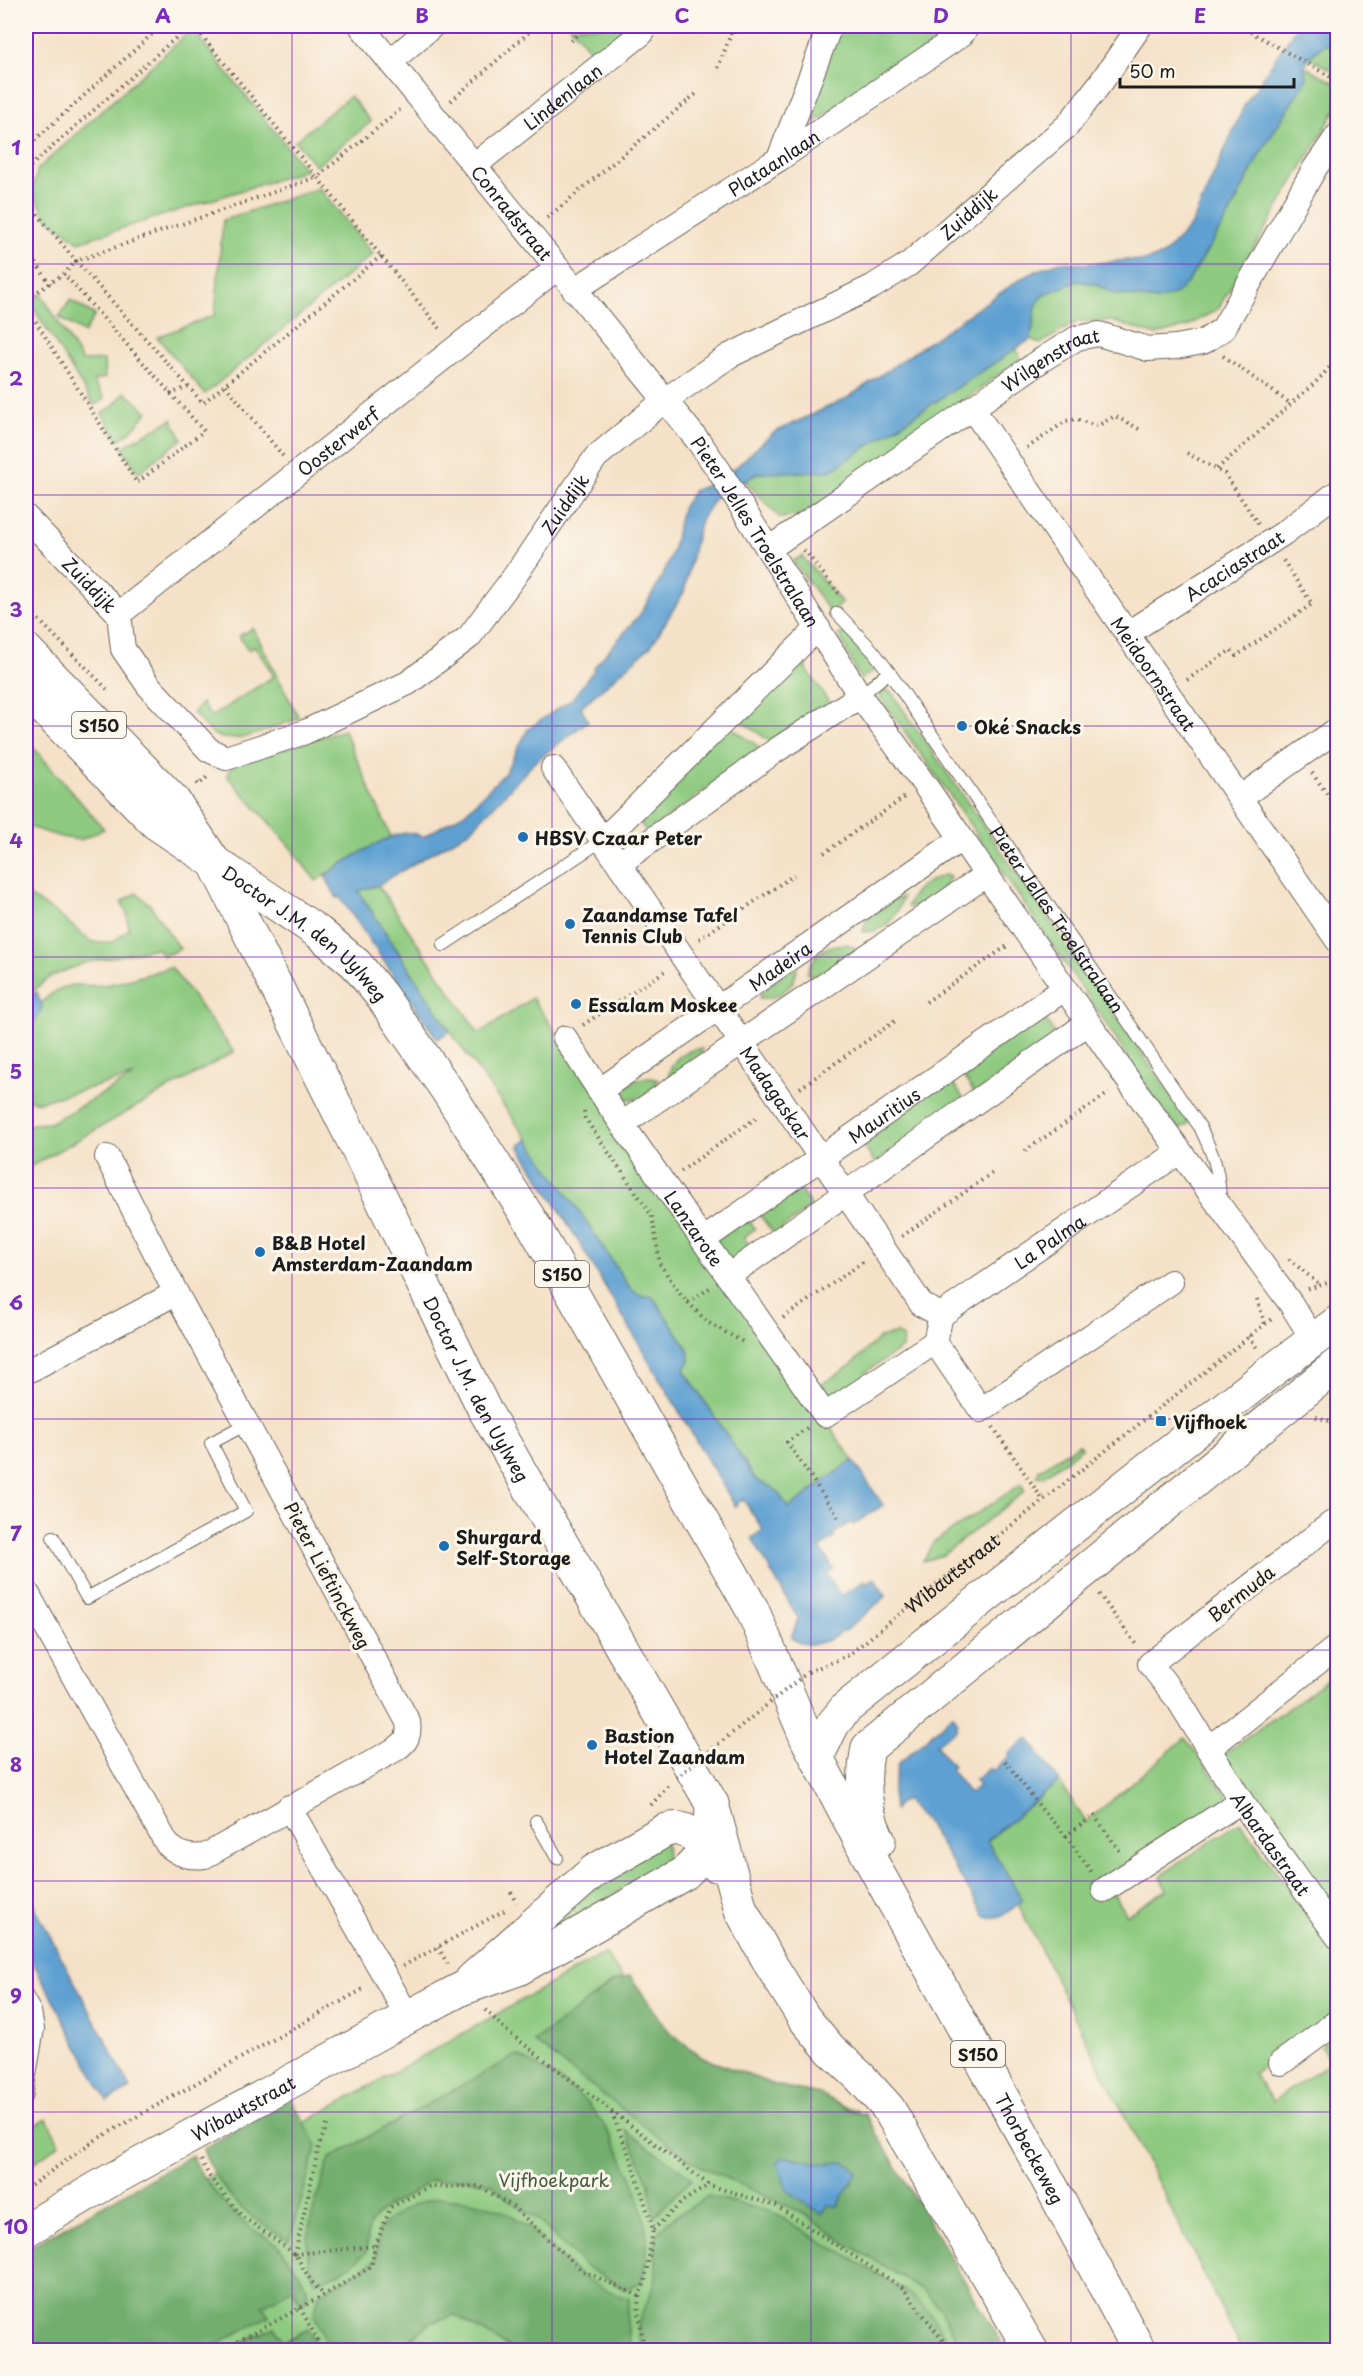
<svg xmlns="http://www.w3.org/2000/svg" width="1363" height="2376" viewBox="0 0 1363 2376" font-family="'Playpen Sans',sans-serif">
	<rect width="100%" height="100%" fill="#fbf7ec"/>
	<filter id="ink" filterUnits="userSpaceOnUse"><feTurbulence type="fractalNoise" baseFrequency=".0167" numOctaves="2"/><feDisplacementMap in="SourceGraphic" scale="12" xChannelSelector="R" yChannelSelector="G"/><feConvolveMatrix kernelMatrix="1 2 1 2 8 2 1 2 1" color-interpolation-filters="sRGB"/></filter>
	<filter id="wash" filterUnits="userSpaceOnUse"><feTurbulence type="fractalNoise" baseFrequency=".008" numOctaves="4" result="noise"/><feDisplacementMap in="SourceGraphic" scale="24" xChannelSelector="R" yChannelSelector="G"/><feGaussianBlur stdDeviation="1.35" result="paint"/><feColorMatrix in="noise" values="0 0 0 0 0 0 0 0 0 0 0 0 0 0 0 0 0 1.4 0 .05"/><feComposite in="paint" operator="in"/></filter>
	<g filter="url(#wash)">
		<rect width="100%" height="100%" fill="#f5e1c7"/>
		<!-- green -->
		<path fill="#8eca80" stroke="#55734e" stroke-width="1.5" d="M570,26H628L595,56Z
			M833,26H928L946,36L810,125H804Z
			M192,29L306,170L79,242L47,218L32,191L38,169Z
			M1325,44L1337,48V73L1309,58Z
			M1304,66L1337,84V108L1218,309L1186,327L1156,335L1112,321H1078L1040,344L1031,339L1036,306L1042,295L1077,281L1096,284L1114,294L1157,300L1229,215L1261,152L1306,79Z
			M350,96L371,122L316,166L295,141Z
			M319,188L373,254L205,394L157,337L215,315L223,220Z
			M41,294L82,361L104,360L105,378L93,380L105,399L94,405L29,301Z
			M70,300L95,315L84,333L59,317Z
			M1016,348L1021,359L804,515L780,518L745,481L758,473L830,471Z
			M125,392L148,412L129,433L118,440L102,413L111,408Z
			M172,419L182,439L138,473L122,447Z
			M802,556L842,603L831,613L793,561Z
			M253,628L299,718C277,726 235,748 213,734C206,729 200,720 193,713L202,703L211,717L274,676L255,646L248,650L239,636Z
			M847,633L876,669L860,680L839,634Z
			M800,659L830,704L773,743L739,720Z
			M884,690L891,692L1190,1123L1179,1129L1164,1114L1101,1016L938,778L878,694Z
			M725,723L762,749L647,833L638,819Z
			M344,730L391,837L341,864L316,881L283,838L228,777L229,771L235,764Z
			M26,739L104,829L80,840L61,837L26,826Z
			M945,875L950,876C944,893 926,908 907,907C914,888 927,881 945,875Z
			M378,885L479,1034L532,998L853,1460L789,1508L775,1489L756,1480L684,1370L690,1360L687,1347L652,1296H643L631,1290L579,1211L450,1031L358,891Z
			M137,893L150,905L180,949L163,956L157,948L84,963L50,977L26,997V894L55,912L92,942H113L129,929L127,914L121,902Z
			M903,897C896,918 886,932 863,932L867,918L894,899Z
			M846,944L858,949L824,977L813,976L807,973C814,953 825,945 846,944Z
			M171,967L234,1052L26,1169V1129L31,1124L50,1123L134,1076L39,1102L26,1099C26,1059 17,1008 62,988C75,982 89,987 103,985C126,982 149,973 171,967Z
			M791,968L797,969C795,987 778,1000 760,998L762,992Z
			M1041,1013L1058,1038L975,1094L958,1069Z
			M702,1048L699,1061L669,1081C668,1061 683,1050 702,1048Z
			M648,1077L658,1080C649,1098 633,1102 615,1097C622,1086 636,1079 648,1077Z
			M949,1077L965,1101L875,1163L858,1139Z
			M795,1183L812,1207L774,1234L756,1210Z
			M747,1216L755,1229L744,1237L751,1248L729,1263L713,1240Z
			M897,1333L903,1338L902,1348L866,1372L868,1377L826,1407L813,1390L850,1366L879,1338Z
			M1079,1444L1082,1448L1042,1477L1037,1476L1039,1470Z
			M1021,1484L1025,1491L943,1555L923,1561L933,1543Z
			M1337,1673V1922L1221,1756Z
			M1185,1738L1229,1798L1108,1885L1127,1915L1166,1890L1160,1876L1240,1822L1337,1956V2011L1253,2074L1273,2101L1330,2062L1321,2046L1337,2034V2350H1242L1018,1904L1022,1901L987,1841L1059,1781L1086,1822Z
			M666,1839L667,1862C619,1888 575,1923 527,1950L596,1882Z
			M605,1953L676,2055L857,2110L997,2350H26V2284L127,2223Z
			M47,2119L60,2144L26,2168V2131Z"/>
		<!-- forest -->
		<path fill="#72ae6e" stroke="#476545" stroke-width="1.5" fill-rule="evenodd" d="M630,1976L668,2030L703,2058L775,2085L820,2094L854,2112L865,2114L1006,2350H963L940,2308L923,2290L849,2245L806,2215L700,2166L672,2147L534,2042L613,1982ZM783,2157C810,2158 829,2169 853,2183L828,2205L778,2164Z
			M517,2055C543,2070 572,2084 591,2108C618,2140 647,2204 647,2246C647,2257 644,2270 642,2282L626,2289L586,2267L538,2220L507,2199L492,2184L465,2179L431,2180L411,2194L387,2207L376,2216L369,2226L366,2253C350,2266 335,2277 315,2282C296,2243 318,2197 330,2158Z
			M291,2098L317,2145L290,2239L288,2240C276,2232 263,2225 252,2217C232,2201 210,2173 203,2149Z
			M626,2131L692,2178L654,2217L649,2183Z
			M192,2155L202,2175L224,2204L252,2229L278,2244L298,2272L306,2286L308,2295L305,2303L300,2302L292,2289L263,2306L269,2316L205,2350H26V2249Z
			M708,2196L772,2212L906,2291C931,2309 939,2325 952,2350H642C633,2318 642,2318 652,2291C659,2274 656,2256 654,2238L668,2221Z
			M439,2198C466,2199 491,2203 514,2217C538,2231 554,2255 576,2272C592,2284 611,2292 629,2299L627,2323L631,2350H513L455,2315L429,2323L399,2350H330L314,2315L319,2295L323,2291L358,2272L376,2259L379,2229C397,2212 414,2202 439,2198Z
			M275,2327L283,2342L308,2329L318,2350H225Z"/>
		<!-- water -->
		<path fill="#5fa0d2" stroke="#3e5e77" stroke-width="1.5" d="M1297,26H1337V48L1325,44L1311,55L1304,66L1307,78L1261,152L1229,215L1188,282L1176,294L1158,300L1114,294L1096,284L1078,281L1042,295L1036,306L1031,339L830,471L758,473L714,499L702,518L697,533L684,592L651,646L581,707L588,721L536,761L471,830L378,885L358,891L450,1031L437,1039L340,897L337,898L325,876C341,864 389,832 409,833C414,833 419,835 423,837L465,813L505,773L528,729L572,699L594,670L595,666L641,613L662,577L672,552L682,508L694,490L711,484L734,469L773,433L847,398L1022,278L1043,268L1061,262L1086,264L1127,260L1145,261L1163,255L1192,224L1244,106Z
			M37,992L42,1008L26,1037V999Z
			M528,1139L579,1211L631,1290L643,1296H652L687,1347L690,1360L684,1370L756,1480L775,1489L789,1508L853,1460L883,1505L853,1525L851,1522L833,1534L835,1537L820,1548L834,1569L826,1574L841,1596L865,1580L867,1583L874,1578L886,1596C864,1615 821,1661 791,1638L798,1619L752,1538L763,1530L743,1499L735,1506L565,1219L519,1146Z
			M953,1715L958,1723L956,1725L958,1728L936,1745L953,1766L950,1769L969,1794L979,1786L975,1780L990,1768L993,1771L1009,1757L1008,1754L1028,1738L1059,1781L987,1841L1023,1900C1010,1910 999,1923 984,1915L927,1823L907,1801L900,1802L894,1810L892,1792L898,1764Z
			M26,1891L131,2088L107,2101L26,1949Z
			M782,2157C795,2157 805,2161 817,2163C835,2166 843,2154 857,2173C851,2186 842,2192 839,2206L828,2205L822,2214L787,2190L777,2163Z"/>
	</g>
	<g filter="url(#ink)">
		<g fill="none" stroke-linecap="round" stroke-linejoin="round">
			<defs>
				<g id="lane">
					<path id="s2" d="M837,613L873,651L889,672L1200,1127C1214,1156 1219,1169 1220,1201"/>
					<path d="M860,696L889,672"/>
					<path d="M443,945L604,839"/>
					<path d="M53,1537L87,1598L246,1511L211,1443L246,1424"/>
					<path d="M536,1821L557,1858"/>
					<path d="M26,1995L35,2011L38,2029L26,2098"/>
				</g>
				<g id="street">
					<path id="s3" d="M361,26L699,442L720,472L860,696L924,784L1128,1080L1291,1304L1313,1339"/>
					<path d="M391,61L432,26"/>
					<path d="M779,159L830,26"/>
					<path id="s4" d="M475,165L642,33L645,26"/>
					<path id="s5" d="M574,290L779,159L962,34L967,26"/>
					<path id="s6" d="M972,408L1338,941"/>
					<path id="s7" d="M26,517L119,614L123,649L148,685L209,750L226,758L305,732L408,683L469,637L514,577L596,457L665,400L729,356L872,287L909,264L1068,125L1102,81L1140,26"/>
					<path id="s8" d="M770,548L1043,359L1077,338L1099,334L1148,349L1176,347L1203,342L1223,329L1315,168L1338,135"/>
					<path id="s9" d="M119,614L557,268"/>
					<path id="s10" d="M1128,633L1284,533L1338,492"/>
					<path id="s11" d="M553,768L922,1305L941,1315"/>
					<path d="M1241,797L1338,729"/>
					<path d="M604,839L818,628"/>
					<path d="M620,863L775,751L860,696"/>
					<path id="s12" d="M565,1038L613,1111L825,1415L935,1342"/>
					<path id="s13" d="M599,1091L961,839"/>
					<path d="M622,1124L986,875"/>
					<path id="s14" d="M703,1240L1064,989"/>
					<path d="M728,1276L1088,1023"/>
					<path id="s15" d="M1171,1282L981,1410L935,1342L941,1315L1179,1152"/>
					<path d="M26,1372L176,1293"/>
					<path id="s16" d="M1332,1523L1150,1664L1179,1701L1241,1801L1338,1937"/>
					<path d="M26,1591L167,1844C179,1855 188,1858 205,1856L396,1749C407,1742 410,1735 408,1722L176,1293L107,1157"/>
					<path d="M1208,1749L1338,1646"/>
					<path d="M289,1807L408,2017"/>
					<path d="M1104,1890L1241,1801"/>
					<path d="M1281,2063L1338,2021"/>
				</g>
				<g id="secondary">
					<path d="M868,1748L1338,1364"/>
					<path d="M817,1757L833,1724L846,1708L987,1595L1273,1370L1338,1322"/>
					<path d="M472,1979L594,1871L664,1831C691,1821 703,1845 716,1865"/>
					<path id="s17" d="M26,2230L111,2180L408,2017L461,1989L518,1969L685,1873C712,1846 711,1841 712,1804"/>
				</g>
				<g id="primary">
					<path id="s18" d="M26,650L173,800L214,862L358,1150L483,1407L712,1804L741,1910L771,1965L804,2018L830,2049L860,2077L888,2108L1031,2350"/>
					<path id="s19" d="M26,690L156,823L318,932L356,964L383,998L447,1090L534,1226L752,1609L807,1739L870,1859L1043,2171L1139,2350"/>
					<path d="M868,1748C861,1781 864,1811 879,1841"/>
				</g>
			</defs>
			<!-- lane casing -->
			<use href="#lane" stroke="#686158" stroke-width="14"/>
			<!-- street casing -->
			<use href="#street" stroke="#686158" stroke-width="26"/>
			<!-- secondary casing -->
			<use href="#secondary" stroke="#686158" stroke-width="35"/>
			<!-- primary casing -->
			<use href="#primary" stroke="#686158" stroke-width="35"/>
			<!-- path -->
			<g stroke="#686158" stroke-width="4" stroke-dasharray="1.5 4.5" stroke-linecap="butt">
				<path d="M194,26L317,177L401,109"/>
				<path d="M1240,26L1338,81"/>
				<path d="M571,41L581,30L583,26"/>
				<path d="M718,68L734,26"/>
				<path d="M451,101L536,26"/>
				<path d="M26,148L161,26"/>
				<path d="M26,170L189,26"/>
				<path d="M1330,185L1338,190"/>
				<path d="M26,200L76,261L64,274L26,299"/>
				<path d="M547,218L696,94"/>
				<path d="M26,248L50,284"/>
				<path d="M381,256L203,403L76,261L317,177L441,330"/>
				<path d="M26,306L137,483L204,431L64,274"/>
				<path d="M1223,356L1291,404"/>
				<path d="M225,385L283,456"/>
				<path d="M170,394L188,387"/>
				<path d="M1027,448L1066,421L1075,419L1097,426L1115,416L1139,429"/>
				<path d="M1187,453L1225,474L1258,524"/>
				<path d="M1217,469L1318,380L1338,358"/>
				<path d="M804,550L841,596"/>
				<path d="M26,607L107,689"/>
				<path d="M1187,680L1231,650L1236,656L1312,604L1283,560"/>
				<path d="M1312,773L1338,809"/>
				<path d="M197,783L199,785L209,775"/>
				<path d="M824,853L905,797"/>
				<path d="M699,939L794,875"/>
				<path d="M926,1002L1007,946"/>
				<path d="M583,1025L665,971"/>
				<path d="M800,1088L895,1021"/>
				<path d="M584,1111L585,1118L652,1216L660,1264L681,1295L707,1322L745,1343"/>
				<path d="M1025,1151L1109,1093"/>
				<path d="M681,1171L756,1118"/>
				<path d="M902,1236L995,1171"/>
				<path d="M1289,1259L1320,1285"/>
				<path d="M1308,1289L1333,1281L1338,1278"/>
				<path d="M1257,1299L1265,1324"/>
				<path d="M688,1302L710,1288"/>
				<path d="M783,1318L866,1260"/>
				<path d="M1249,1336L1257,1348"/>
				<path d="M1316,1417L1333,1422L1338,1418"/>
				<path d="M993,1427L1043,1500"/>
				<path d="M807,1428L787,1442L838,1517"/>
				<path d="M1099,1594L1137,1646"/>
				<path id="s1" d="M808,1672L847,1656L1274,1317"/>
				<path d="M1005,1761L1043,1811L1066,1836L1094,1815L1121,1853"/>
				<path d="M651,1805L670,1784"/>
				<path d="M1066,1836L1092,1873"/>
				<path d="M511,1892L516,1903"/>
				<path d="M438,1947L448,1965"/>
				<path d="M403,1966L507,1909"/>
				<path d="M485,2010L508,2032L709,2185L776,2206L903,2288L950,2350"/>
				<path d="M327,2125L319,2146L295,2254L375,2246"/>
				<path d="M201,2160L209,2176L242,2216L295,2254L311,2281L324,2295"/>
				<path d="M26,2189L92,2142L365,1988"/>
				<path d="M653,2230L683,2201L709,2185"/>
				<path d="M639,2296L638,2306L644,2350"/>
				<path d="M300,2308L323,2350"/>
				<path d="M222,2350L324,2295L371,2267L375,2246L391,2207L429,2187L479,2186L512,2206L583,2271L639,2296L645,2282L653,2230L634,2167L610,2109"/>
			</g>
			<!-- lane -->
			<use href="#lane" stroke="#fff" stroke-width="12"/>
			<!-- street -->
			<use href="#street" stroke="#fff" stroke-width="24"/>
			<!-- secondary -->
			<use href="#secondary" stroke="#fff" stroke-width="33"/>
			<!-- primary -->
			<use href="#primary" stroke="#fff" stroke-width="33"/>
			<!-- path-bridge -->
			<path stroke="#686158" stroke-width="4" stroke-dasharray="1.5 4.5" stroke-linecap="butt" d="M676,1778L808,1672"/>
		</g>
	</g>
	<!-- grid -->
	<path fill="none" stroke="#7b2cbf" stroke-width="1.5" stroke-opacity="0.55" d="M292,26V2350M552,26V2350M811,26V2350M1071,26V2350M26,264H1338M26,495H1338M26,726H1338M26,957H1338M26,1188H1338M26,1419H1338M26,1650H1338M26,1881H1338M26,2112H1338"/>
	<!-- markers -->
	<g fill="#1f6fb2" stroke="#fbf7ec" stroke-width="2">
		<circle cx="962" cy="726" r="6"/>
		<circle cx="523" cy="837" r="6"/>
		<circle cx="570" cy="924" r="6"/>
		<circle cx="576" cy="1004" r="6"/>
		<circle cx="260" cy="1252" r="6"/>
		<rect x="1155" y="1415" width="12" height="12" rx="3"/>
		<circle cx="444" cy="1546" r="6"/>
		<circle cx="592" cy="1745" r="6"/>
	</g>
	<g text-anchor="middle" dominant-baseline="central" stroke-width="6" stroke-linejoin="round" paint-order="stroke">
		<!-- shield labels -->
		<g fill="#fbf7ec" stroke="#5f5e5a" stroke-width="1.5">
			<rect x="72" y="712" width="54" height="26" rx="4.5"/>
			<rect x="535" y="1261" width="54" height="26" rx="4.5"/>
			<rect x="951" y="2041" width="54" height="26" rx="4.5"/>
		</g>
		<g font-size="16" font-weight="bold" fill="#1c1c1c">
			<text x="99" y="725">S150</text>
			<text x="562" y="1274">S150</text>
			<text x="978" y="2054">S150</text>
		</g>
		<!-- street labels -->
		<g font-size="18" fill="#1c1c1c" stroke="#fbf7ec">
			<text stroke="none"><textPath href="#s4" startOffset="111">Lindenlaan</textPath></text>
			<text stroke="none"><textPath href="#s5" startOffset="237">Plataanlaan</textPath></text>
			<text stroke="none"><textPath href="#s7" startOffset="1263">Zuiddijk</textPath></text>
			<text stroke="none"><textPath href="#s3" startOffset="240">Conradstraat</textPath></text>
			<text stroke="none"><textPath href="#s8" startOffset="339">Wilgenstraat</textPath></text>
			<text stroke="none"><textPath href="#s9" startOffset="279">Oosterwerf</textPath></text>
			<text stroke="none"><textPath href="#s7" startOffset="759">Zuiddijk</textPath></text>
			<text stroke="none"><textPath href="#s3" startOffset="642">Pieter Jelles Troelstralaan</textPath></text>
			<text stroke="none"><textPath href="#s10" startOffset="126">Acaciastraat</textPath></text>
			<text stroke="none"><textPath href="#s7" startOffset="93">Zuiddijk</textPath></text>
			<text stroke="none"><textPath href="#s6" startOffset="322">Meidoornstraat</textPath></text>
			<text stroke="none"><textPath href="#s2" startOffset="378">Pieter Jelles Troelstralaan</textPath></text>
			<text stroke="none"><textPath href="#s19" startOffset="372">Doctor J.M. den Uylweg</textPath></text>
			<text stroke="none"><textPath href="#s13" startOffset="220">Madeira</textPath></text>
			<text stroke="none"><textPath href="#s11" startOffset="394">Madagaskar</textPath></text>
			<text stroke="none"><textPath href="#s14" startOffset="220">Mauritius</textPath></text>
			<text stroke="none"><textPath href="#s12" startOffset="230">Lanzarote</textPath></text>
			<text stroke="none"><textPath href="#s15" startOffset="470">La Palma</textPath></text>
			<text stroke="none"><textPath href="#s18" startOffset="873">Doctor J.M. den Uylweg</textPath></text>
			<text stroke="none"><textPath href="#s1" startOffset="176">Wibautstraat</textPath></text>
			<text transform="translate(328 1575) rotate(62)">Pieter Lieftinckweg</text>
			<text transform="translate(1241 1593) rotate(-38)">Bermuda</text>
			<text stroke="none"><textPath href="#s16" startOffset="447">Albardastraat</textPath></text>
			<text stroke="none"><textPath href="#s17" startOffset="249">Wibautstraat</textPath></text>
			<text stroke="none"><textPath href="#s19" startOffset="1796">Thorbeckeweg</textPath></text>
		</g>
		<!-- poi labels -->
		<g font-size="18" font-weight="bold" fill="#1c1c1c" stroke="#fbf7ec" text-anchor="start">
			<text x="974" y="726">Oké Snacks</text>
			<text x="535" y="837">HBSV Czaar Peter</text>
			<text x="582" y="914">Zaandamse Tafel<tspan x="582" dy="21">Tennis Club</tspan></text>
			<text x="588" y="1004">Essalam Moskee</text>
			<text x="272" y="1242">B&amp;B Hotel<tspan x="272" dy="21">Amsterdam-Zaandam</tspan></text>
			<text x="1173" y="1421">Vijfhoek</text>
			<text x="456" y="1536">Shurgard<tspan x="456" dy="21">Self-Storage</tspan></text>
			<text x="604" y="1735">Bastion<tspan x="604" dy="21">Hotel Zaandam</tspan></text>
		</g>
		<!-- park labels -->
		<g font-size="18" fill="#44593f" stroke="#fbf7ec">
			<text x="554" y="2179">Vijfhoekpark</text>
		</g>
	</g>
	<!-- margin -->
	<rect width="1363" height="2376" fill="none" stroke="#fbf7ec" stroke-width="66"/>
	<!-- scale -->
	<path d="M1120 78v9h174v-9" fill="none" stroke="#1c1c1c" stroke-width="3"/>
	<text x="1129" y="78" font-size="18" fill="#1c1c1c" stroke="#fbf7ec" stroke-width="4.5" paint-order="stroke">50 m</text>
	<rect x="33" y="33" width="1297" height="2310" fill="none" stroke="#7b2cbf" stroke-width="2"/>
	<g font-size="20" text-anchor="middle" font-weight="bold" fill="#7b2cbf">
		<text x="163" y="23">A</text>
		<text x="422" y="23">B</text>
		<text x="682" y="23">C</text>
		<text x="941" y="23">D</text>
		<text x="1200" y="23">E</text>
		<text x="16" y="155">1</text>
		<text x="16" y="386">2</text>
		<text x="16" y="617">3</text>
		<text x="16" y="848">4</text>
		<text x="16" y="1079">5</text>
		<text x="16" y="1310">6</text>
		<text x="16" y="1541">7</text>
		<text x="16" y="1772">8</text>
		<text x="16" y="2003">9</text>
		<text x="16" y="2234">10</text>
	</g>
</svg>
